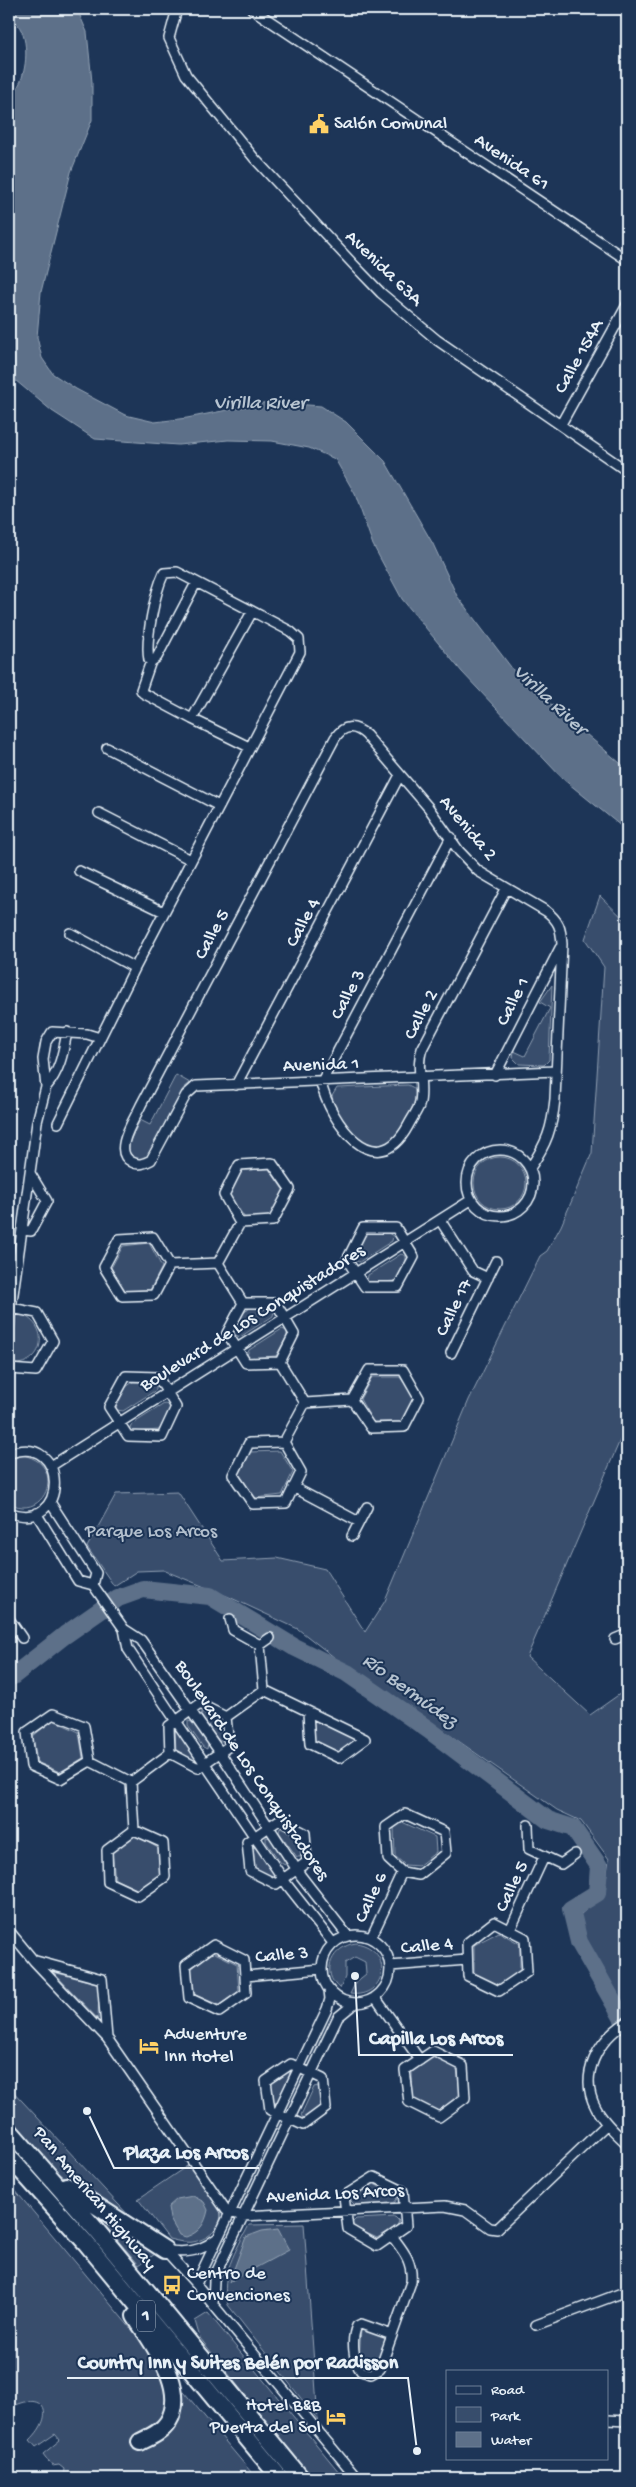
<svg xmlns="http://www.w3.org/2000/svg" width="636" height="2487" viewBox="0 0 636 2487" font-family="'Gochi Hand',sans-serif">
	<rect width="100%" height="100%" fill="#1d3557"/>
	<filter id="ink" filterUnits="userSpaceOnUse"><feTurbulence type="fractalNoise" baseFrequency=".02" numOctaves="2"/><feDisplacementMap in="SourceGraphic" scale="10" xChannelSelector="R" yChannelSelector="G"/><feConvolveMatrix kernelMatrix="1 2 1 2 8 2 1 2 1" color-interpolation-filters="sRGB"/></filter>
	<g filter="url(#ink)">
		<!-- green -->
		<path fill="#374d6c" stroke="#909fb2" d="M600,896L627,922V1424L527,1657L590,1715L624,1691L627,1696V2038L585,1937L580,1915L604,1894L609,1859L581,1821L557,1810L367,1677L344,1665L298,1629L227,1596L163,1570L137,1571L114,1586L87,1547L116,1494L178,1492L223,1561L277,1558L325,1569L365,1632L385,1601L469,1400L540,1256L547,1251L561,1226L592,1153L604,967L585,939Z
			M552,985L549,1060L544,1065L519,1064L513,1058L514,1051L525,1056L550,1008L540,1002Z
			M176,1075L190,1083L183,1089L148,1155C138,1163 131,1158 127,1147L140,1120L150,1125Z
			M408,1085L414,1088C418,1099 412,1107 407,1117C391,1150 367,1160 346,1124C340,1115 333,1106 332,1096L337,1088Z
			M474 1183a26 26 0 1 1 52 0a26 26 0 1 1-52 0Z
			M269,1169L284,1191L271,1216L245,1218L229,1195L241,1170Z
			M369,1233H388L393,1236L392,1241L359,1262L354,1260L353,1257L362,1238Z
			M149,1243L162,1267L150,1290L124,1291L111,1268L123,1246Z
			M401,1254L406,1256V1261L395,1281L369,1283L367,1281L368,1275Z
			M250,1308H269L274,1311L273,1316L240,1337L235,1335L234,1332L243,1313Z
			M17,1313C53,1323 45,1368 9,1364Z
			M282,1329L287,1331V1336L276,1356L250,1358L247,1355L249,1350Z
			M372,1377H400L414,1397L401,1422H373L360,1399Z
			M133,1382H152L156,1385V1390L123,1411L117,1410L116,1407L126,1387Z
			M164,1404L169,1405L170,1411L159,1430L132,1432L129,1430L131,1425Z
			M280,1451L293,1472L282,1495L255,1498L239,1474L250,1452Z
			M22,1455C68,1463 46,1523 9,1503V1459Z
			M202,1712L220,1720L223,1738L222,1741H219L201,1716Z
			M312,1719L356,1740L339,1752L314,1741Z
			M53,1720L79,1732L83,1758L60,1772L37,1762L33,1736Z
			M188,1721L192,1722L208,1744L207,1749L203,1747L188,1726Z
			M175,1731L178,1732L197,1757L196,1760L193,1761L176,1752Z
			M402,1822L435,1837L436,1852L418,1866L405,1865L395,1856L394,1828Z
			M280,1828L298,1836L302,1854L300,1857H297L279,1832Z
			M135,1835L158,1848L160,1876L139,1890L115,1879L112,1852Z
			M266,1837L271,1838L287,1860L285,1865L281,1863L266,1842Z
			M253,1847L256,1848L275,1873L274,1875L271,1877L254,1868Z
			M499,1932L520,1944V1970L499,1986L474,1974V1945Z
			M356,1943C395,1949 387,1999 350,1994L356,1982L366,1974L365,1962L355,1957L345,1963V1977L340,1989C319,1972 333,1946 356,1943Z
			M213,1952L237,1964L239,1991L219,2005L195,1995L191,1969Z
			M53,1972L96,1983L99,1988L98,2019Z
			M432,2057L457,2068L460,2094L438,2111L413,2100L412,2072Z
			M285,2072H289L290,2075L277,2103H274L272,2102L271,2083Z
			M318,2086L321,2106L306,2118H303L301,2115L314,2087Z
			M9,2087L145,2233L50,2167L9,2122Z
			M190,2164C199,2177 212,2192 219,2206C226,2225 210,2239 193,2242C185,2243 177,2241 169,2239L138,2199Z
			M9,2183L256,2478H56L63,2476L64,2469L59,2465L52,2466L43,2454L60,2440L55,2434L36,2447L30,2440C57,2414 44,2389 9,2408Z
			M374,2184L394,2194L397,2199L394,2203L355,2205L351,2201V2198Z
			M85,2202L158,2252L139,2265Z
			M395,2217L399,2221L397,2226L377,2238L354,2227L352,2223L356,2219Z
			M304,2224L318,2420L228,2305C219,2275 236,2251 249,2225Z
			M208,2313L344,2478H311L200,2338L195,2321Z
			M361,2329L387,2338L377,2367L371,2370L362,2367L359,2359Z"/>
		<!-- water -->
		<path fill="#5d7089" stroke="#95a4b5" d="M9,9H77L87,32L92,82V120L71,172L41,292L37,337L42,358L53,374L76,389L125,415L155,422L187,418L268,402L321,406L346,422L385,461L433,544L457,596L517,675L627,769V831L563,779L462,672L402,599L373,545L355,494L335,459L309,448L272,441L228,440L178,445L95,439L52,411L9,375V102C13,94 21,84 23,74C28,57 28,26 9,18Z
			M193,2196L204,2202L208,2210C205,2224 200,2232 186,2237L179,2235L170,2219L168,2207L177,2199Z
			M278,2229L289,2250L229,2282L246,2237L262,2231Z"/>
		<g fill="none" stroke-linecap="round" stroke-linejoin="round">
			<!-- river -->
			<path stroke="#5d7089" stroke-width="18" d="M9,1677L13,1676L65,1635L118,1598L143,1589L210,1596L294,1647L347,1673L429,1730L548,1820L573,1828L599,1866L597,1893L571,1909L579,1942L627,2026"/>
			<defs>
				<path id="street" d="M177,9L169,38L186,75L255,159L354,265L381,293L437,340L627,471
					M252,9L627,260
					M561,424L627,305
					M151,661L141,690L143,693L192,719L252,612
					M192,719L249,747
					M107,748L219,806
					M99,813L191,860
					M451,837L321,1083C330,1121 375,1186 408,1126C411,1120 416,1113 419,1106C425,1087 415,1068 422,1049L506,889
					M79,871L164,912
					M70,933L135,968
					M495,1075L560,948
					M236,1085L400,775
					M46,1087C60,1071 63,1053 67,1032
					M58,1123L135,968L300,652L299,639L290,631L177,572L164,573C155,592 145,640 149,660L152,661L157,657L196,583
					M467 1183a33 33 0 1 1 66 0a33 33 0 1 1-66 0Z
					M272,1163L290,1189L273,1221L240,1223L224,1195L239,1165Z
					M530,1168C547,1143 552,1129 555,1099L562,944C561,928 559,921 546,911L478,871L459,851L428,807L366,735C355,725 344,724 335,738L141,1105C135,1119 111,1152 132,1162C139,1166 145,1163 151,1160L186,1095L196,1086L556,1071
					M440,1220L473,1271L488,1278
					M240,1223L218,1263L243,1303
					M363,1228H396L414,1257L398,1287H365L347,1260Z
					M22,1230L31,1231L47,1201L30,1173
					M153,1237L170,1265L154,1295L122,1296L104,1267L119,1239Z
					M170,1265L218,1263
					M243,1303H276L294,1334L280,1362L246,1363L227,1333Z
					M9,1323L37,1122L46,1087L43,1059L46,1042L52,1032L87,1034L100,1038
					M451,1353L496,1261
					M280,1362L305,1403L284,1442
					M9,1369L36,1371L53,1341L37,1313L11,1308
					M369,1370H403L419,1398L404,1427L371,1428L352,1400Z
					M126,1376L158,1377L176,1407L162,1437L128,1436L109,1407Z
					M305,1403L352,1400
					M284,1442L301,1472L286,1503L253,1504L233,1475L249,1443Z
					M9,1454C69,1430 70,1536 9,1512
					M51,1466L471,1200
					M293,1487L359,1522
					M50,1502L96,1573L93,1585
					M36,1513L78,1581L93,1585L124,1629L141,1640L217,1748L301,1876L347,1935
					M352,1536L367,1507
					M9,1619L22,1638
					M230,1619L233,1630L260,1645L270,1638
					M124,1629L128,1649L176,1721L288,1886L333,1943
					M615,1639L627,1634
					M260,1645L264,1690
					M200,1704L226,1717L229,1746L198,1768L170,1753L169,1726Z
					M53,1714L84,1726L90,1761L60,1779L31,1766L27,1732Z
					M226,1717L264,1690L365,1739L339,1758L310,1744L308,1713
					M90,1761L131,1782
					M405,1814L444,1832L446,1853L419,1875L402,1872L388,1859L386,1827Z
					M279,1820L305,1833L307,1862L276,1884L250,1871L247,1842Z
					M528,1825L529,1849L561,1864L575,1854
					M134,1830L163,1843L165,1877L138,1896L108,1882L107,1850Z
					M134,1830L131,1782L170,1753
					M494,1922L525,1938L527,1972L499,1991L468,1976L467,1943Z
					M510,1930L544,1857
					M11,1933L34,1961L107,2038L226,2210L242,2216L445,2206L465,2210L490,2228L497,2229L607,2124
					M322 1969a34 34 0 1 1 68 0a34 34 0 1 1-68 0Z
					M371,1938L402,1872
					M214,1945L244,1960L246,1993L219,2012L189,1998L186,1965Z
					M36,1961L102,1979L107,2038
					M390,1966L467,1960
					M246,1976L321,1969
					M375,1997L420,2060
					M627,2022C598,2040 578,2075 596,2108C603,2122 616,2133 627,2144
					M433,2051L463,2066L465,2098L439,2117L409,2102L405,2070Z
					M291,2064L323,2079L326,2108L303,2125L270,2110L266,2081Z
					M374,2177L403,2191L406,2226L377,2246L348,2229L344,2196Z
					M392,2236C403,2251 413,2261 411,2282L380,2369L371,2374L361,2371C353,2361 351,2338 357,2326L361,2324L392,2335
					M165,2250L196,2284L357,2478
					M165,2250C184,2254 201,2252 216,2239
					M196,2284L327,2009L330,1999L329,1990
					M213,2304L214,2280L217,2271L338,2017L355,2003
					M536,2325L627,2291
					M607,2420L627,2421"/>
				<path id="highway" d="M9,2130L98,2232L301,2478
					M9,2157L86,2243L280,2478
					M66,2186L165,2250
					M135,2316C152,2344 189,2388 168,2422C162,2432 150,2437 140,2442"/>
			</defs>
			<!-- street casing -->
			<use href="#street" stroke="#e8f1f8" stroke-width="12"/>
			<!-- highway casing -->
			<use href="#highway" stroke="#e8f1f8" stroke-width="20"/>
			<!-- street -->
			<use href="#street" stroke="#1d3557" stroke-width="9"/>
			<!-- highway -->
			<use href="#highway" stroke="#1d3557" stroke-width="16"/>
		</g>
	</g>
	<!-- icons -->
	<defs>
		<symbol id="civic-bare" viewBox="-9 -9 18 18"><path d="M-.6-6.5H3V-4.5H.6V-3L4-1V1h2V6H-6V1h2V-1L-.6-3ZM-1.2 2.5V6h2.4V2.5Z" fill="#ffd166" stroke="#1d3557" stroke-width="2.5" paint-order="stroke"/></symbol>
		<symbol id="hotel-bare" viewBox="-9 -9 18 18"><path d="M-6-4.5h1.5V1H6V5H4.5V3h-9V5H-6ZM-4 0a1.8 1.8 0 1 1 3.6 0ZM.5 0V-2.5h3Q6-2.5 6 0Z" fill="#ffd166" stroke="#1d3557" stroke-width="2.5" paint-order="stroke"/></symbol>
		<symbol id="bus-bare" viewBox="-9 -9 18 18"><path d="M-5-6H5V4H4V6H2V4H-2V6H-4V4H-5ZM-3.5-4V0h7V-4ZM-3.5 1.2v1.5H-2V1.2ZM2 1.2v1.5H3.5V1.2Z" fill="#ffd166" stroke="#1d3557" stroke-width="2.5" paint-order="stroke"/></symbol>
	</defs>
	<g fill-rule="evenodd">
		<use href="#civic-bare" x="305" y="110" width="28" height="28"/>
		<use href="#hotel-bare" x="135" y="2032" width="28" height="28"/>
		<use href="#bus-bare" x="158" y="2271" width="28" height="28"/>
		<use href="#hotel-bare" x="322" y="2403" width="28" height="28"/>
	</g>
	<g text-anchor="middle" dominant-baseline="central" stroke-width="4" stroke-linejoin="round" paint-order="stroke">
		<!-- shield labels -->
		<rect fill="#1d3557" stroke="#abb9c8" stroke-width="1" x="137" y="2300.5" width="18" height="31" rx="4"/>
		<g font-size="18" font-weight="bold" fill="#e8f1f8">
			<text x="146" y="2316">1</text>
		</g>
		<!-- poi labels -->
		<g font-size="19" fill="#e8f1f8" stroke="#1d3557" text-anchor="start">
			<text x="334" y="124">Salón Comunal</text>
			<text x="164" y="2035">Adventure<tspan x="164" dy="22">Inn Hotel</tspan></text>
			<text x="187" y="2274">Centro de<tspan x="187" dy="22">Convenciones</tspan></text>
			<text x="321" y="2406" text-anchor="end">Hotel B&amp;B<tspan x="321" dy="22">Puerta del Sol</tspan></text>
		</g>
		<!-- street labels -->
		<g font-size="19" fill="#e8f1f8" stroke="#1d3557">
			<text transform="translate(511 163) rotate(34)">Avenida 61</text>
			<text transform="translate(383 269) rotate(44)">Avenida 63A</text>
			<text transform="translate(580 357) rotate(-61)">Calle 154A</text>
			<text transform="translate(467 829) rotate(50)">Avenida 2</text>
			<text transform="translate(304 923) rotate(-62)">Calle 4</text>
			<text transform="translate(213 935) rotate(-62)">Calle 5</text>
			<text transform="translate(349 995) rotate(-62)">Calle 3</text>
			<text transform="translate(514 1002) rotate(-63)">Calle 1</text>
			<text transform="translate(422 1015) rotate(-63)">Calle 2</text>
			<text transform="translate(321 1066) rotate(-2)">Avenida 1</text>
			<text transform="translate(455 1308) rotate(-64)">Calle 17</text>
			<text transform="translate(253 1319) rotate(-32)">Boulevard de Los Conquistadores</text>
			<text transform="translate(251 1771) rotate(56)">Boulevard de Los Conquistadores</text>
			<text transform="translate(513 1887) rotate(-65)">Calle 5</text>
			<text transform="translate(372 1898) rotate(-65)">Calle 6</text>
			<text transform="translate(427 1947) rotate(-5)">Calle 4</text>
			<text transform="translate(282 1956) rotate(-5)">Calle 3</text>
			<text transform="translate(335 2195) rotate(-3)">Avenida Los Arcos</text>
			<text transform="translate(94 2199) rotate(50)">Pan American Highway</text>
		</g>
		<!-- park labels -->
		<g font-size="19" fill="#b3c0ce" stroke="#1d3557">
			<text x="151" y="1532">Parque Los Arcos</text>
		</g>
		<!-- water labels -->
		<g font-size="20" font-style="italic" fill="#b7c4d1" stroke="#1d3557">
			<text x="260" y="404">Virilla River</text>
			<text transform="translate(549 701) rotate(43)">Virilla River</text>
			<text transform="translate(409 1692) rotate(36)">Río Bermúdez</text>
		</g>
	</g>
	<!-- callouts -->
	<path fill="none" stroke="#e8f1f8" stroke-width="2" d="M355 1976L359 2055H513M87 2111L114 2168H259M417 2451L408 2378H67"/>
	<g fill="#e8f1f8" stroke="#1d3557" stroke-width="2">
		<circle cx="355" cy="1976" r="5"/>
		<circle cx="87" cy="2111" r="5"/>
		<circle cx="417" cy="2451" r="5"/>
	</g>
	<g font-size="20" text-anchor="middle" font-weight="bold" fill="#e8f1f8" stroke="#1d3557" stroke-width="4" stroke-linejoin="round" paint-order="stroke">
		<text x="436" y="2044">Capilla Los Arcos</text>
		<text x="186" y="2158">Plaza Los Arcos</text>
		<text x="238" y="2368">Country Inn y Suites Belén por Radisson</text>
	</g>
	<!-- margin -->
	<rect width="636" height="2487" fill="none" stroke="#1d3557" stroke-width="30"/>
	<rect x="15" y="15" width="606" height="2457" fill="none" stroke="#e8f1f8" stroke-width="2" filter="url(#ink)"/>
	<!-- legend -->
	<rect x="446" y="2370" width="162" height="90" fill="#1d3557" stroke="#6e8097"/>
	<rect x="456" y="2386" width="25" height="8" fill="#1d3557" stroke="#6e8097"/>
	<text x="491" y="2394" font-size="15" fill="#e8f1f8">Road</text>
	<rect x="456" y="2407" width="25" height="15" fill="#374d6c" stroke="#6e8097"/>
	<text x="491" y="2420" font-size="15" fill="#e8f1f8">Park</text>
	<rect x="456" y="2432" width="25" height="15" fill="#5d7089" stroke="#6e8097"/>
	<text x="491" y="2444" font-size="15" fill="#e8f1f8">Water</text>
</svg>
